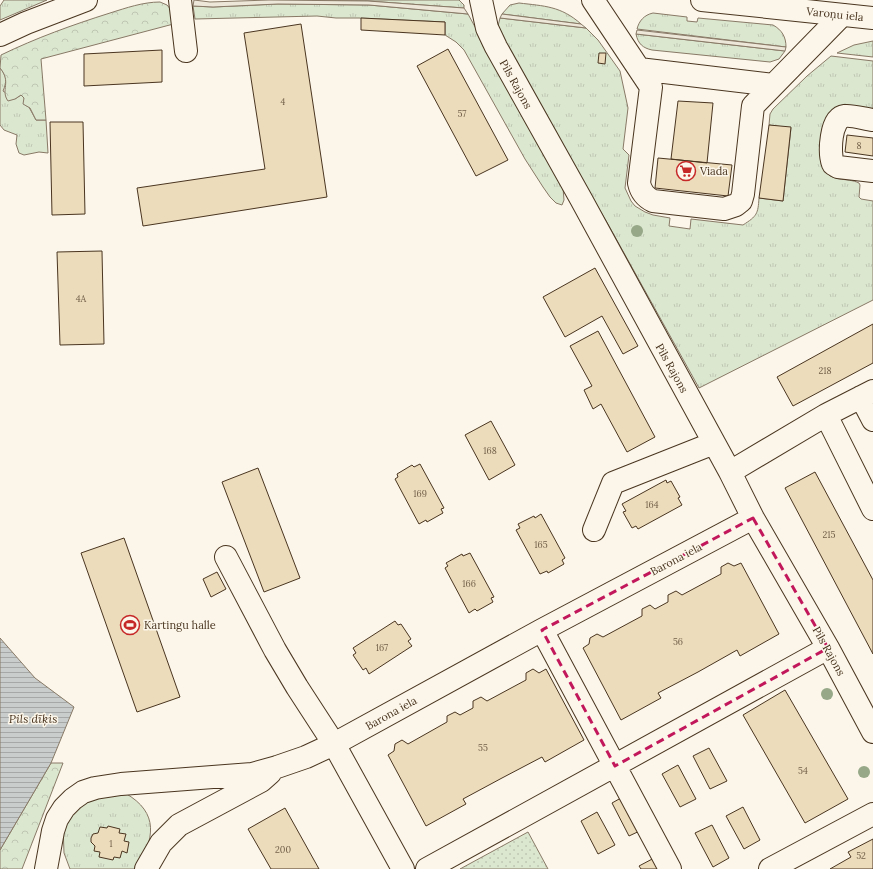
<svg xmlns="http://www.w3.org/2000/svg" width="873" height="869" viewBox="0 0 873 869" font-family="Lora,serif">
	<defs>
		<pattern id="grass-tufts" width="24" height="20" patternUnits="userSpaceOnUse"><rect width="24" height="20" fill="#dce7d0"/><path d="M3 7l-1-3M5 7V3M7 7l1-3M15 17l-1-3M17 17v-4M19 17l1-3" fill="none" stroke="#bec7b2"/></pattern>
		<pattern id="forest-crowns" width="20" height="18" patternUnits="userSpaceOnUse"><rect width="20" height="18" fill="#dce7d0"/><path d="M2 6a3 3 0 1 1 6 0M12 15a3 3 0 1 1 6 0" fill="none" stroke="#bec7b2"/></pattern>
		<pattern id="park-dots" width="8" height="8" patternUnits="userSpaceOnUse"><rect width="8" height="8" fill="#dce7d0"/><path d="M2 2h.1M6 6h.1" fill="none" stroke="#bec7b2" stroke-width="1.8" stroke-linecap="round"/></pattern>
		<pattern id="water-rules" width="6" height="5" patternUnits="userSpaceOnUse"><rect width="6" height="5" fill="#c9cecd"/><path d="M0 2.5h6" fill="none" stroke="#a5a8a6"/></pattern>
	</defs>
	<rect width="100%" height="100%" fill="#fbf6e9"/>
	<!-- grass -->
	<path fill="url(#grass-tufts)" stroke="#887966" d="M4,0H47L0,20V6Z
		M312,0H459L464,5V8L368,1Z
		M519,3C544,6 561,6 581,24L502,14L510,5Z
		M278,4L369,5L468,14L563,188L564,200L562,205L556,203L550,197L543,187L525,159L464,50L456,42L445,35V22L359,18H336L317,16L195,19L193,6L213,7Z
		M653,13L687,17V21L697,22L698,18L773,25C782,30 786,37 786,47L637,29C639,21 644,15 653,13Z
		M500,18L586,28L598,40L620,71L628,108L623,149L629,155L625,188L631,201L635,206L645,212L653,215L670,218L669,226L690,229L691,219L743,225C757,216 758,214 759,198L783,201L791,128L769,125L770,114L773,109L807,76L831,56L873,61V111L841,107L824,168C830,183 847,177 859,183L860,185L859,197L861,199L873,201V300L699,388L609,226L516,65L499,32L498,26Z
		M636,34L785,51L779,59L770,62L652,50C643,48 638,44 636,34Z
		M873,41V57L837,53L854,45Z
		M0,68C7,76 7,82 3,91L15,99L21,95L24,98L36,120H46L48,153L39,152L24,155L19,153L16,144L17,135L4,130L0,125Z
		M125,793C160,813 154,839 137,869H70L64,853L63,825L90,795Z"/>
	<!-- forest -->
	<path fill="url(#forest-crowns)" stroke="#887966" d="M160,2L167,5L181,22L41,59L46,120H36L30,108L23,104L24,98L21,95L15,99L8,101C0,90 12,82 0,68L1,55C36,38 72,25 110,13C126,8 143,2 160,2Z
		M51,763H63L22,869H0V850Z"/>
	<!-- park -->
	<path fill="url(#park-dots)" stroke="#887966" d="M528,832L548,869H460Z"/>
	<!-- parking -->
	<path fill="#ede7d9" stroke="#887966" d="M194,0L210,2L269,0L368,1L464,8L468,14L369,5L278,4L213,7L193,6Z
		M502,14L581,24L586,28L500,18Z
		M637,30L786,47L785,51L636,34Z"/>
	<!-- water -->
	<path fill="url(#water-rules)" stroke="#887966" d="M0,638L35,678L74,707L51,763L0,850Z"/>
	<!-- building -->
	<path fill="#ecdcbc" stroke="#4a3520" d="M361,18L445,22V35L361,30Z
		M301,24L327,197L143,226L137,188L265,169L244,33Z
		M448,49L508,160L476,176L417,66Z
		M162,50V82L84,86V54Z
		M599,53H606L605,64L598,63Z
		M678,101L713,103L707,163L671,159Z
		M50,122H83L85,214L52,215Z
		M769,125L791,127L783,201L759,198Z
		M847,135L873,138V156L845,152Z
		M658,158L732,165L728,196L655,188Z
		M102,251L104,344L60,345L57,252Z
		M595,268L638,346L623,354L602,316L565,337L543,297Z
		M873,324V363L793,406L777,377Z
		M598,331L655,437L627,452L601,404L593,409L584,390L592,386L570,346Z
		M491,421L515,465L489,480L465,435Z
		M420,464L444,508L441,509L443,513L427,522L426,520L419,524L395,479L398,477L397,474L412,465L414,467Z
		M258,468L300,578L264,592L222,482Z
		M815,472L873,580V654L785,488Z
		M666,480L667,483L671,481L680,497L678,498L682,505L638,529L636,526L632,528L623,512L626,511L622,504Z
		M541,514L565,558L562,560L564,564L548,573L547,571L540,574L516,530L520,528L518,524L534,516L535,518Z
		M124,538L180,697L137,712L81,553Z
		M470,553L494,597L491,598L493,602L477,611L475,609L469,613L445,568L448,566L446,563L462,554L463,556Z
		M728,563L734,566L741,563L779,634L740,656L737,650L698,672L658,693L661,698L621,720L583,648L589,644L590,638L597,634L603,637L642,616V609L650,605L655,609L668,602V595L676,591L682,595L721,574V567Z
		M217,572L226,589L211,597L203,579Z
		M395,621L398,625L401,624L411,639L408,641L412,646L369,674L366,668L363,670L353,655L356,653L353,648Z
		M533,669L539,673L546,669L584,740L545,762L542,757L502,778L463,799L466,804L426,826L388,755L394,751L395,744L402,740L408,744L447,722V716L455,712L460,715L473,708V701L481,697L487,701L526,680V673Z
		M785,690L848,799L805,823L743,715Z
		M709,748L727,781L710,789L693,756Z
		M678,765L696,799L680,807L662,774Z
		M628,794L646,828L629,836L612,803Z
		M743,807L760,840L744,849L726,816Z
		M285,808L319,869H271L248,829Z
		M597,812L615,845L598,854L581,821Z
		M712,825L729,858L713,867L695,833Z
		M108,826L120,829L119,833L126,834L124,841L129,842L127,853L122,851L120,858L114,857L113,860L99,857L100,852L94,851L95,846L91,842V838L93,834L98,833L100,827L107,828Z
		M873,839V869H830L851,857L848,852Z
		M656,857L662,869H641L639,866Z"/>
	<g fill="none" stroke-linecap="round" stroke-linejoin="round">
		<defs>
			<path id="minor" d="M180,0L186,51
				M481,0L487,28L496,47L581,199L730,472L753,518L828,648L873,732
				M593,0L651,87L639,183C641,192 645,197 653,201L724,209L736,205L741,201L743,194L753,106L842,15
				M639,69L773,85
				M873,120C865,119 852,115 845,116C830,118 829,153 833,164L838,167L873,171
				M861,397L873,420
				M826,415L873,509
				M730,472L826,415L873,391
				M594,530L613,483L714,443
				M226,557L275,650L297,687L334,744L403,869
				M542,630L670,869
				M46,869L53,831L57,819L64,808L73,799L83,792L95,788L121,784L252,774L277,767L306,757L334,744L542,630L753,518
				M146,869L161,843L179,825L261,781L270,773
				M427,869L828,648
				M770,869L873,814"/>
			<path id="highway" d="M702,0L873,18
				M0,35L26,23L86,0"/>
		</defs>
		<!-- minor casing -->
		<use href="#minor" stroke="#4a3520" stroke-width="24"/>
		<!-- highway casing -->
		<use href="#highway" stroke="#4a3520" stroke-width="24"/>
		<!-- minor -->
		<use href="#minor" stroke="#fbf6e9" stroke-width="22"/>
		<!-- highway -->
		<use href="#highway" stroke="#fbf6e9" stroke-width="22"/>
	</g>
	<!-- trees -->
	<g fill="#96a887">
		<circle cx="637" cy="231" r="6"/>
		<circle cx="827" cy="694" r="6"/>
		<circle cx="864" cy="772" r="6"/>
	</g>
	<!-- marked area -->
	<path fill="none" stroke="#c2185b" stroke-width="3" stroke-dasharray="8 5" stroke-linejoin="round" d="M753,518L828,648L615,766L542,630Z"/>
	<!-- icons -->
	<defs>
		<symbol id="supermarket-ring" viewBox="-11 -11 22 22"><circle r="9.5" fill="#fbf6e9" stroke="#c62828" stroke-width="1.5"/><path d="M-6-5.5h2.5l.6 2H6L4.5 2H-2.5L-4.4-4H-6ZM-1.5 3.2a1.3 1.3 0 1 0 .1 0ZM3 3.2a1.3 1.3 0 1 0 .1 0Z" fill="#c62828"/></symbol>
		<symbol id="stadium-ring" viewBox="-11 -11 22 22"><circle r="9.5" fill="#fbf6e9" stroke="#c62828" stroke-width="1.5"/><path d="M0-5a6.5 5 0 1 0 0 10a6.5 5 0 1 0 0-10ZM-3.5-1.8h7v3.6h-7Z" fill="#c62828"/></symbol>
	</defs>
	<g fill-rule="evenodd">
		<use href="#supermarket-ring" x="675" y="160" width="22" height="22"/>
		<use href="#stadium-ring" x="119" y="614" width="22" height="22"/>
	</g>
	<g text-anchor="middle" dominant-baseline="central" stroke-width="3" stroke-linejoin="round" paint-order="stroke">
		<!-- number labels -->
		<g font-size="9" fill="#725f47">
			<text x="283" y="101">4</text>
			<text x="462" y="113">57</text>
			<text x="859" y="145">8</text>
			<text x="81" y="298">4A</text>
			<text x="825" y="370">218</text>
			<text x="490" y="450">168</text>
			<text x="420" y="493">169</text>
			<text x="652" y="504">164</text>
			<text x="829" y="534">215</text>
			<text x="541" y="544">165</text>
			<text x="469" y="583">166</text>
			<text x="678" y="641">56</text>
			<text x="382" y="647">167</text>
			<text x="483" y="747">55</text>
			<text x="803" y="770">54</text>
			<text x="111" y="843">1</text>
			<text x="283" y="849">200</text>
			<text x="861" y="855">52</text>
		</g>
		<!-- street labels -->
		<g font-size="11" fill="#4a3520" stroke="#fbf6e9">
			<text transform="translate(835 14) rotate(6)">Varoņu iela</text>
			<text transform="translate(516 84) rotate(61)">Pils Rajons</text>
			<text transform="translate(672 368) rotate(61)">Pils Rajons</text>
			<text transform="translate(676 559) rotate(-28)">Barona iela</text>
			<text transform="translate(829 651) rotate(61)">Pils Rajons</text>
			<text transform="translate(391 713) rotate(-29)">Barona iela</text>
		</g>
		<!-- poi labels -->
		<g font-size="11" fill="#4a3520" stroke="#fbf6e9" text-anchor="start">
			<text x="700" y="171">Viada</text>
			<text x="144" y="625">Kartingu halle</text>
		</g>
		<!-- water labels -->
		<g font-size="12" font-style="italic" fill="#4a3520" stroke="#fbf6e9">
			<text x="33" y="718">Pils dīķis</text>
		</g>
	</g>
</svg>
